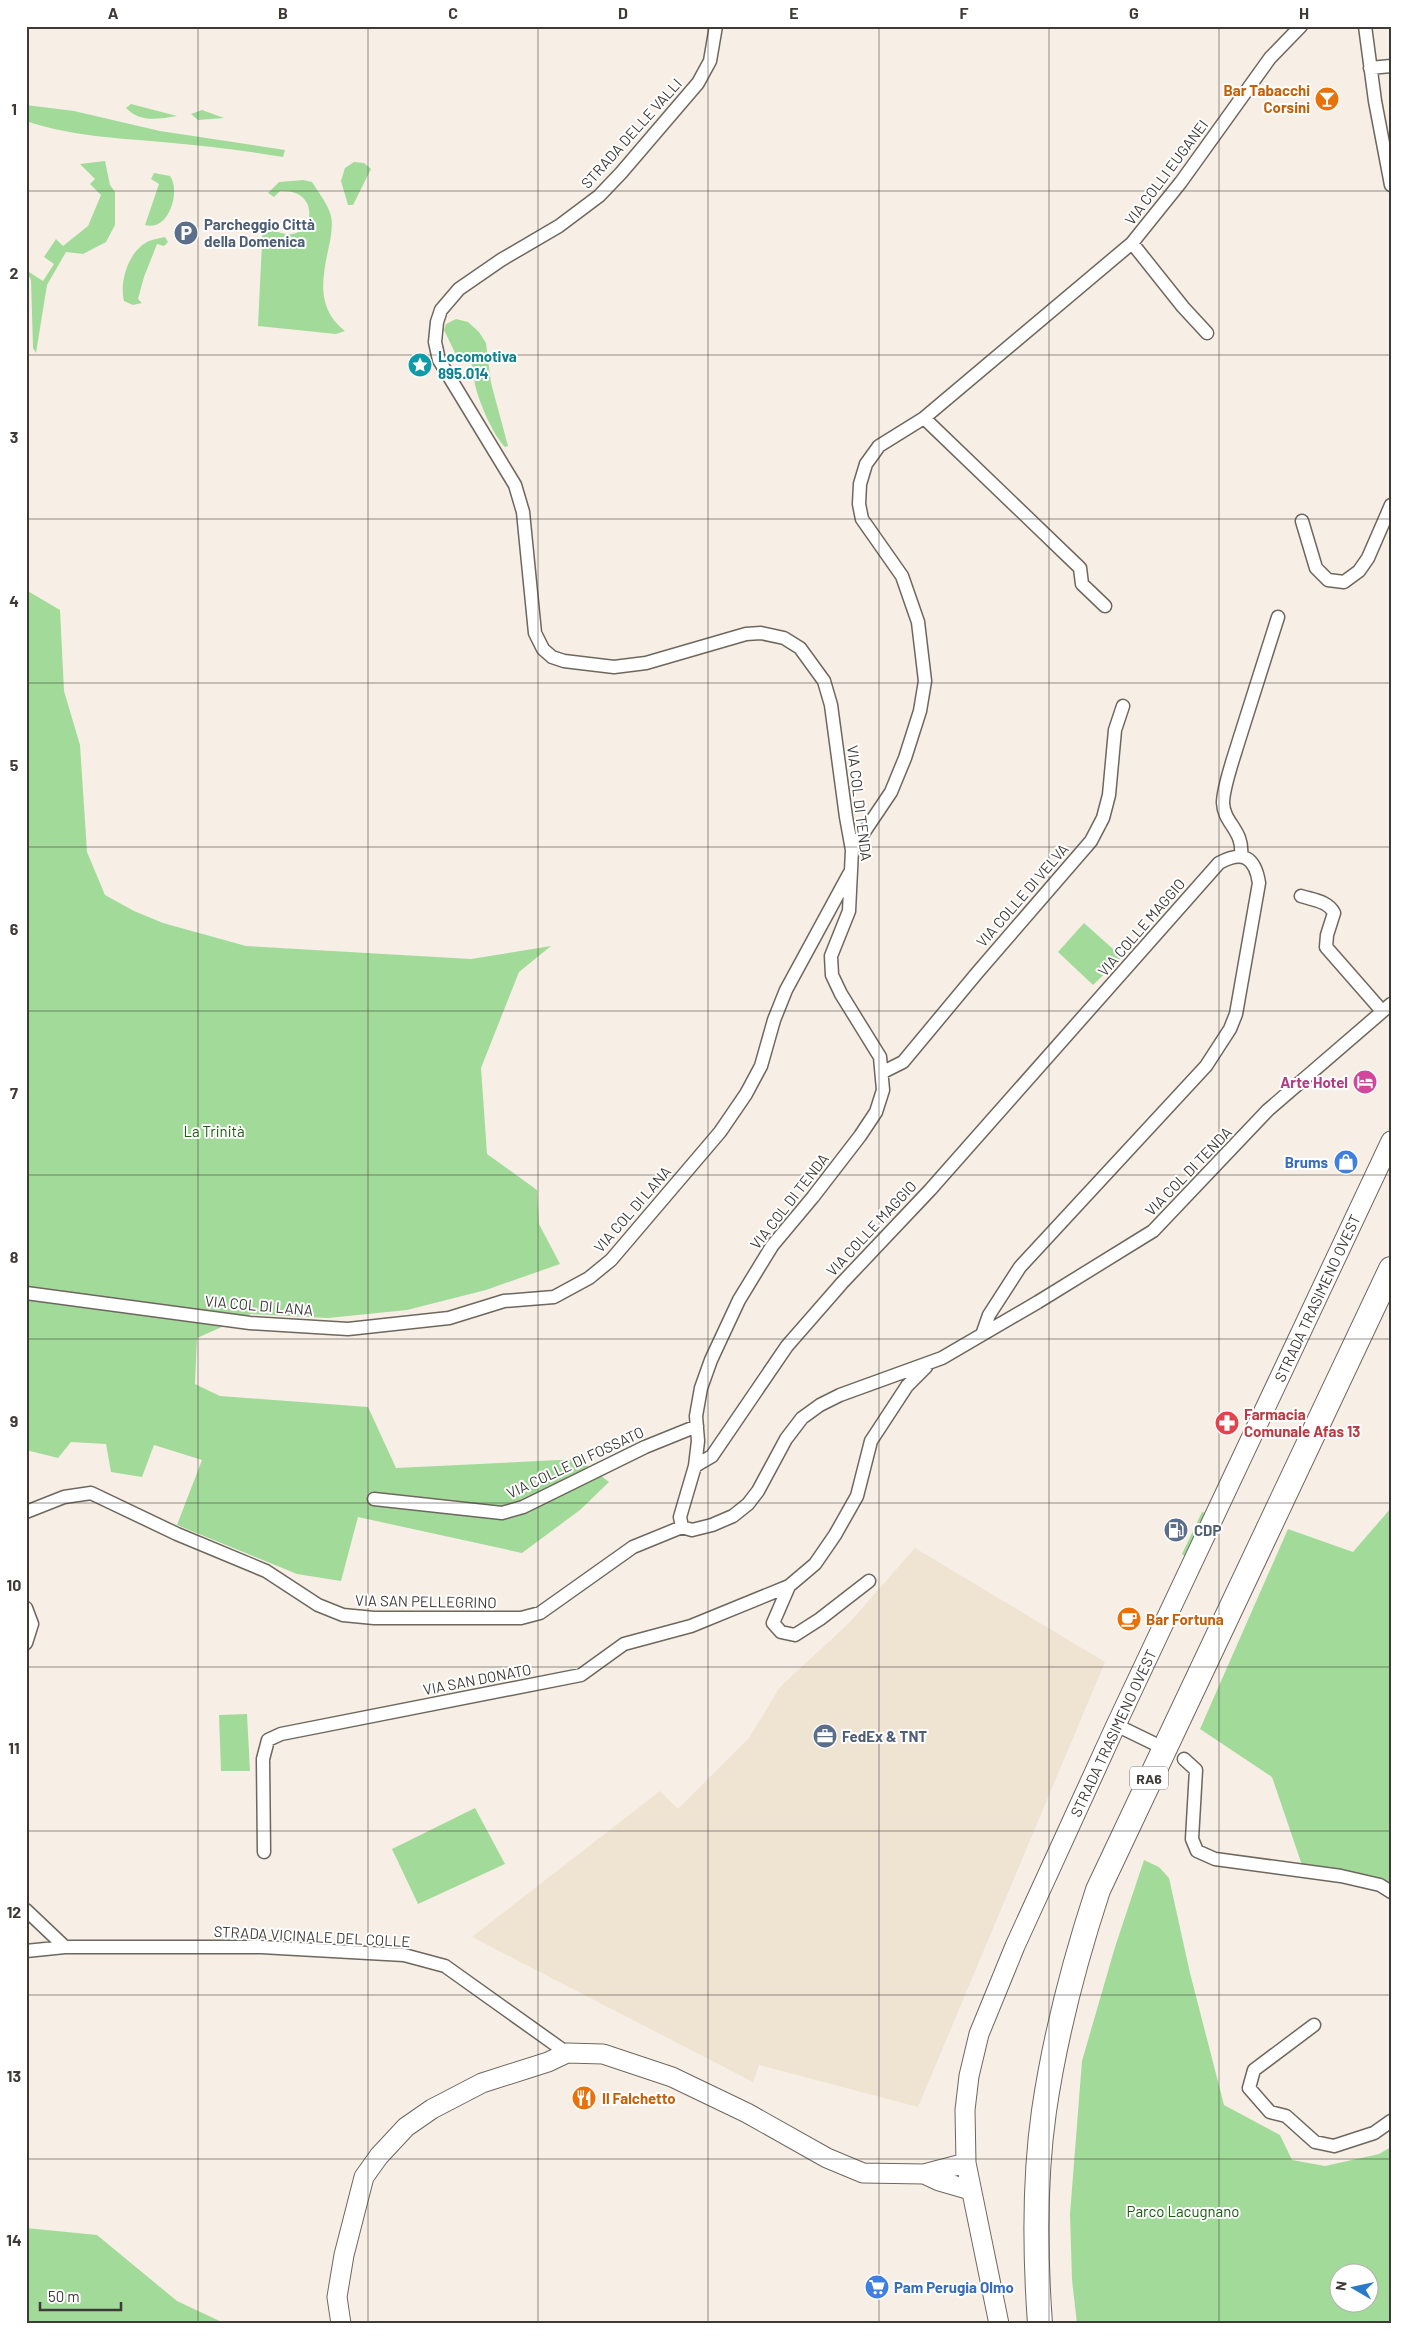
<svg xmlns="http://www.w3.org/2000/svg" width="1417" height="2350" viewBox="0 0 1417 2350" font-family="Barlow,sans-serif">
	<rect width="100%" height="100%" fill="#f7efe5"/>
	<!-- built -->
	<path fill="#efe3d2" d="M915,1548L1105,1662L918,2107L759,2065L753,2082L472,1937L660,1791L678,1809L749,1738L780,1687L849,1623Z"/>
	<!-- green -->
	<path fill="#a2db99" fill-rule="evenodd" d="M131,104L177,116C158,119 140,123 126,108Z
		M26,105L74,111L160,131L285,150L283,157C243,150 203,146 162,142C117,138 70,136 26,121Z
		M202,110L224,118L198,120L191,114Z
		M105,161L110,185L115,192V225L106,242L83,254L66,252L47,285L36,353L33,348L31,280L26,270L43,281L54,264L44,257L56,239L63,246L88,226L101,195L90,184L95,179L80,164Z
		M354,162L364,163L371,169L353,205H348L341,181L345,168Z
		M154,173L170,176C181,191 169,232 145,225L159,184L151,179Z
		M303,180L312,182C318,192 328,204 331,216C333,225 331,237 329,246C322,279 316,308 345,331L336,334L258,326L263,222C309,263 331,188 280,191L274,197L268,193L279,182Z
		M165,237L168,242L164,246L157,244L144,277L138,299L142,303L133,305L124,301C119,281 129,250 149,241C154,239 160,238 165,237Z
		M456,319L468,322L479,332L486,343L491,383L508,446L505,447C493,435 479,402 475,385C474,376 476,370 470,362L458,359L444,330L446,324Z
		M26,590L60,610L64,691L80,745L87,852L105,895L134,911L163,923L246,946L471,959L551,946L519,972L481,1068L487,1154L537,1190L539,1224L560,1264L486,1290L407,1310L328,1318L251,1314L197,1338L195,1384L220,1396L368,1407L396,1468L579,1459L609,1482L580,1510L522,1553L358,1517L341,1581L297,1574L177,1525L202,1460L154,1445L142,1477L111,1472L106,1444L71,1442L58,1458L26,1450Z
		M1084,923L1122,957L1093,985L1058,952Z
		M1391,1508V1892L1304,1871L1272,1777L1200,1729L1288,1529L1353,1552Z
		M1202,1512L1206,1513L1186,1557L1182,1554Z
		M247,1714L250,1771H221L219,1715Z
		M475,1808L505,1864L418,1904L392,1849Z
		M1144,1860L1159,1867L1169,1878L1190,1973L1224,2105L1280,2135L1292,2160L1325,2166L1379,2154L1391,2147V2324H1077L1072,2280L1070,2214L1082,2061L1115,1947ZM1340,2272H1370V2302H1340Z
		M26,2228L97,2235L177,2301L226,2324H26Z"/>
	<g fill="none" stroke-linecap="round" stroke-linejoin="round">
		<defs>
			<path id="street" d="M716,26L710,61L698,83L621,173L599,196L559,226L501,260L459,289L441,310L437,322L435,342L439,360L515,485L523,512L535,633L543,649L552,657L564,661L614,667L646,663L746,634L761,633L784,638L800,648L824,681L831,705L846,817L852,850L849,911L831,956L832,975L841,994L880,1057L883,1090L876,1112L860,1136L813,1197L772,1246L739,1300L711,1360L701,1388L696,1416L698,1441L695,1466L680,1517L682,1527L692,1530L712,1525L733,1516L748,1504L758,1491L786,1439L802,1418L820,1405L840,1395L942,1358L1038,1302L1153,1231L1268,1110L1391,1004
				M1365,26L1375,101L1391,185
				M1370,68L1391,66
				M1132,243L1183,307L1207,333
				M924,418L1080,568L1082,584L1105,606
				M1302,521L1316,568L1328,580L1344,582L1359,571L1368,558L1391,505
				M852,850L891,792L905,758L920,711L925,681L918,622L902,576L862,519L859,504L860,484L866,464L879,446L924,418L1132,243L1181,182L1270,58L1301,26
				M1241,856C1244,830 1224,824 1223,803C1223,787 1234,757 1239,740C1252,699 1265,658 1278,617
				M1301,896C1313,900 1328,901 1334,913L1327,935L1326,947L1382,1011
				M883,1072L903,1062L977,973L1091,841L1103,818L1109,795L1115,730L1123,706
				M26,1293L250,1323L348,1329L449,1318L504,1301L554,1297L589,1278L611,1260L720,1132L746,1094L761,1066L774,1020L786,990L849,874
				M695,1466L712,1456L787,1346L842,1283L930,1190L1219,863C1243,850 1255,857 1259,883L1236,1014L1230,1029L1206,1066L1020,1267L989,1315L983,1332
				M374,1499L502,1513L523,1507L645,1447L697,1426
				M26,1512L64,1497L91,1493L177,1534L266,1571L318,1605L343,1615L374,1618H521L540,1613L633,1547L682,1527
				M789,1586L773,1623L781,1632L795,1635L820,1619L869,1581
				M26,1608L32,1624L26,1643
				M1116,1725L1153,1743
				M1184,1759L1196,1770L1192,1839L1197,1851L1215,1859L1341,1876L1380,1885L1391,1892
				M264,1852L263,1759L268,1740L281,1734L581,1675L624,1644L691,1626L789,1586L815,1564L835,1535L857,1496L871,1441L907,1386L926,1367
				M26,1910L65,1947
				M26,1951L65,1947H261L404,1955L445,1966L567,2053
				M1314,2025L1254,2070L1249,2088L1270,2112L1286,2116L1315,2142L1334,2146L1374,2133L1391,2121"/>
			<path id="secondary" d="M924,2174L939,2181L970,2190
				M341,2324L337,2297L344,2255L364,2177L379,2156L406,2127L432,2109L482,2083L548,2062L567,2053L603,2054L672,2077L747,2113L827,2158L863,2173L924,2174L966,2163
				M999,2324L966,2163L965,2110L969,2076L979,2034L1015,1946L1116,1725L1391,1141"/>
			<path id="highway" d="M1040,2324C1035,2254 1034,2181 1044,2111C1055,2036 1074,1963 1098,1890L1391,1269"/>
		</defs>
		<!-- street casing -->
		<use href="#street" stroke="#6e675e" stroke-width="15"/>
		<!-- secondary casing -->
		<use href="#secondary" stroke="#6e675e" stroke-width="21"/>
		<!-- highway casing -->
		<use href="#highway" stroke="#6e675e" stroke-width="26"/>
		<!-- street -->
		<use href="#street" stroke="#fff" stroke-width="12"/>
		<!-- secondary -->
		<use href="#secondary" stroke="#fff" stroke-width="19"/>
		<!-- highway -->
		<use href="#highway" stroke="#fff" stroke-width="24"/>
	</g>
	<!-- grid -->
	<path fill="none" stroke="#3e3b37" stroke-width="1" stroke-opacity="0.55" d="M198,26V2324M368,26V2324M538,26V2324M708,26V2324M879,26V2324M1049,26V2324M1219,26V2324M26,191H1391M26,355H1391M26,519H1391M26,683H1391M26,847H1391M26,1011H1391M26,1175H1391M26,1339H1391M26,1503H1391M26,1667H1391M26,1831H1391M26,1995H1391M26,2159H1391"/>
	<!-- icons -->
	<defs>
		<symbol id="bar-disc" viewBox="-11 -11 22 22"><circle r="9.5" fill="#e8710a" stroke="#fff"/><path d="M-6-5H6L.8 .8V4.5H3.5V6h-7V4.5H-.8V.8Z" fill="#fff"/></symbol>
		<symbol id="parking-disc" viewBox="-11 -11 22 22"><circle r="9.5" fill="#5c6f8a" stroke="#fff"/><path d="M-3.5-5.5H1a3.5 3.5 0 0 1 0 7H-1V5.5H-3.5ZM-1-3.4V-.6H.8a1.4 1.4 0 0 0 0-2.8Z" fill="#fff"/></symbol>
		<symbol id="sight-disc" viewBox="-11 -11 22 22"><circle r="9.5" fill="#0f9aa8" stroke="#fff"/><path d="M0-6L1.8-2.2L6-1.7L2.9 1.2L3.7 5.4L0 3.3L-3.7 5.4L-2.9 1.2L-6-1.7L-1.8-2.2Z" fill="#fff"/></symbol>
		<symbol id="hotel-disc" viewBox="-11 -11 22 22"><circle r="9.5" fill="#d1479c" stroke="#fff"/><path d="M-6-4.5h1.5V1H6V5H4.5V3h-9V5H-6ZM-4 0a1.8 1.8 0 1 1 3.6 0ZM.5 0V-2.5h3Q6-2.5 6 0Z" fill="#fff"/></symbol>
		<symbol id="shop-disc" viewBox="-11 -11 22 22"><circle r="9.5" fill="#3f7fe0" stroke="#fff"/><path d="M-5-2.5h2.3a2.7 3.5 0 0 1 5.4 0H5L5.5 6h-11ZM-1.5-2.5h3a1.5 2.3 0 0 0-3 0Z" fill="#fff"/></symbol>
		<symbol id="pharmacy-disc" viewBox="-11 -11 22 22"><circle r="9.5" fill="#e0444e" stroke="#fff"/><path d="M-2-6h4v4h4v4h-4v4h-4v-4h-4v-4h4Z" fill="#fff"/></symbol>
		<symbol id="fuel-disc" viewBox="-11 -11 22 22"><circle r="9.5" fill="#5c6f8a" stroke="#fff"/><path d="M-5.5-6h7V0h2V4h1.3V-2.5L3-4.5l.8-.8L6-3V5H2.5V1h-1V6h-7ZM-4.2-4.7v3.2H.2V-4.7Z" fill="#fff"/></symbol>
		<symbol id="cafe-disc" viewBox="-11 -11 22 22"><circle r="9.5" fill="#e8710a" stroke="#fff"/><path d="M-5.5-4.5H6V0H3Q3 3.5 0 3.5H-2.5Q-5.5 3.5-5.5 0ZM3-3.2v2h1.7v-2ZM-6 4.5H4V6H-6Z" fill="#fff"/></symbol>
		<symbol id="office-disc" viewBox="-11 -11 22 22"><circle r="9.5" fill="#5c6f8a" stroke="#fff"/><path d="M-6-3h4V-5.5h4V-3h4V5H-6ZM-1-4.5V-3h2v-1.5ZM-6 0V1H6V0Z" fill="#fff"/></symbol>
		<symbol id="restaurant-disc" viewBox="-11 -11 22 22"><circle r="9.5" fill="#e8710a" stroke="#fff"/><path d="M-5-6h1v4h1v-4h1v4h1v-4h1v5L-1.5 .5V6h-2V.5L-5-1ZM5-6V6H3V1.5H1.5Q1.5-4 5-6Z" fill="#fff"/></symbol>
		<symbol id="supermarket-disc" viewBox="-11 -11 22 22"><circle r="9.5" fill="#3f7fe0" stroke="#fff"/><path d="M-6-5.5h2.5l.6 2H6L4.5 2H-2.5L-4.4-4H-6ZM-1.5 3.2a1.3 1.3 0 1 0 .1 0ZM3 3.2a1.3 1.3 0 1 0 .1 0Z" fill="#fff"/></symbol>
	</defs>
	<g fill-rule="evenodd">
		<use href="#bar-disc" x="1313" y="85" width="28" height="28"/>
		<use href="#parking-disc" x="172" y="219" width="28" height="28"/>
		<use href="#sight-disc" x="406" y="351" width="28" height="28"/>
		<use href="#hotel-disc" x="1351" y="1068" width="28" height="28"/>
		<use href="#shop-disc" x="1332" y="1148" width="28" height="28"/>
		<use href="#pharmacy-disc" x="1213" y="1409" width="28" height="28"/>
		<use href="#fuel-disc" x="1162" y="1516" width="28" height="28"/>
		<use href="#cafe-disc" x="1115" y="1605" width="28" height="28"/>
		<use href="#office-disc" x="811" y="1722" width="28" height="28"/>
		<use href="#restaurant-disc" x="570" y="2084" width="28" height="28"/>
		<use href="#supermarket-disc" x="863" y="2273" width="28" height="28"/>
	</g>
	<g text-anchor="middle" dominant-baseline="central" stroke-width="4" stroke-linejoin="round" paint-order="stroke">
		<!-- shield labels -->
		<rect fill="#fff" stroke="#787673" stroke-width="1" x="1130" y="1766.5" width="38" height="23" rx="4"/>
		<g font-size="14" font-weight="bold" fill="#3e3b37">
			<text x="1149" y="1778">RA6</text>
		</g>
		<!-- food labels -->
		<g font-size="15" font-weight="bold" fill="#c56008" stroke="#fff" text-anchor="start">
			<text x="1310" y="90" text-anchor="end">Bar Tabacchi<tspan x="1310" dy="17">Corsini</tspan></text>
			<text x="1146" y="1619">Bar Fortuna</text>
			<text x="602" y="2098">Il Falchetto</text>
		</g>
		<!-- street labels -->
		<g font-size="15" fill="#3e3b37" stroke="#fff">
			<text transform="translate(631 133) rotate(-48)">STRADA DELLE VALLI</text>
			<text transform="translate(1166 172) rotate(-53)">VIA COLLI EUGANEI</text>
			<text transform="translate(860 803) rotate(83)">VIA COL DI TENDA</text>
			<text transform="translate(1022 895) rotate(-49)">VIA COLLE DI VELVA</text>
			<text transform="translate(1141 927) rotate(-49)">VIA COLLE MAGGIO</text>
			<text transform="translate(1188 1171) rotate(-46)">VIA COL DI TENDA</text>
			<text transform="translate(789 1201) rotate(-52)">VIA COL DI TENDA</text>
			<text transform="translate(632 1209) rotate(-49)">VIA COL DI LANA</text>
			<text transform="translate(871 1228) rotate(-47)">VIA COLLE MAGGIO</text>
			<text transform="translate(1317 1298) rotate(-65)">STRADA TRASIMENO OVEST</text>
			<text transform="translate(259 1305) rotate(5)">VIA COL DI LANA</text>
			<text transform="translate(575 1462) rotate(-25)">VIA COLLE DI FOSSATO</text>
			<text transform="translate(426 1601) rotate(1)">VIA SAN PELLEGRINO</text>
			<text transform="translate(477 1679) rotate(-11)">VIA SAN DONATO</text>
			<text transform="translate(1113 1733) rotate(-65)">STRADA TRASIMENO OVEST</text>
			<text transform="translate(312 1936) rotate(3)">STRADA VICINALE DEL COLLE</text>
		</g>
		<!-- service labels -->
		<g font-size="15" font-weight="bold" fill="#4e5e75" stroke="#fff" text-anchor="start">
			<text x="204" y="224">Parcheggio Città<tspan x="204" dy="17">della Domenica</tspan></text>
			<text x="1194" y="1530">CDP</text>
			<text x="842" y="1736">FedEx &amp; TNT</text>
		</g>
		<!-- culture labels -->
		<g font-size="15" font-weight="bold" fill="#0d838f" stroke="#fff" text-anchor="start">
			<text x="438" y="356">Locomotiva<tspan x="438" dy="17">895.014</tspan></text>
		</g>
		<!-- hotel labels -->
		<g font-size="15" font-weight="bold" fill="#b23c85" stroke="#fff" text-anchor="end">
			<text x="1348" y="1082">Arte Hotel</text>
		</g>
		<!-- park labels -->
		<g font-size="15" fill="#1a5b0e" stroke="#fff">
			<text x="214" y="1131">La Trinità</text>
			<text x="1183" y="2211">Parco Lacugnano</text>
		</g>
		<!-- shop labels -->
		<g font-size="15" font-weight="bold" fill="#366cbe" stroke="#fff" text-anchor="end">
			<text x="1328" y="1162">Brums</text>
			<text x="894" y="2287" text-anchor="start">Pam Perugia Olmo</text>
		</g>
		<!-- health labels -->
		<g font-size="15" font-weight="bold" fill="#be3a42" stroke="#fff" text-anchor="start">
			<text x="1244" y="1414">Farmacia<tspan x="1244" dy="17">Comunale Afas 13</tspan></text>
		</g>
	</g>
	<!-- border -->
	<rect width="1417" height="2350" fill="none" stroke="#ffffff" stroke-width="55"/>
	<!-- north arrow -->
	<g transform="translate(1354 2288) rotate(279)"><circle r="24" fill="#ffffff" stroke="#b2b1af"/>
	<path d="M0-4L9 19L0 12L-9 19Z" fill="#297bca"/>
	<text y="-8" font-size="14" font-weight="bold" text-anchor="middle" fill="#3e3b37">N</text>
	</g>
	<!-- scale -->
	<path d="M40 2302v8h81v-8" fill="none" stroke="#3e3b37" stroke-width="2.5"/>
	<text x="48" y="2302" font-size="15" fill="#3e3b37" stroke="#ffffff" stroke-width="4" paint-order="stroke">50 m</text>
	<rect x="28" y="28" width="1362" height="2294" fill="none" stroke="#3e3b37" stroke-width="2"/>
	<g font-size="16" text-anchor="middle" font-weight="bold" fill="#3e3b37">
		<text x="113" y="19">A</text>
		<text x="283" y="19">B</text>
		<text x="453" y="19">C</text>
		<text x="623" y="19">D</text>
		<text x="794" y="19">E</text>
		<text x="964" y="19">F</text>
		<text x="1134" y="19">G</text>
		<text x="1304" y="19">H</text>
		<text x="14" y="115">1</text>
		<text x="14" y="279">2</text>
		<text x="14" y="443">3</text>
		<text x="14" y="607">4</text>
		<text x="14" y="771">5</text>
		<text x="14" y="935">6</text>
		<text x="14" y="1099">7</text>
		<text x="14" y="1263">8</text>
		<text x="14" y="1427">9</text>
		<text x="14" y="1591">10</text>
		<text x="14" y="1754">11</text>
		<text x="14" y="1918">12</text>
		<text x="14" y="2082">13</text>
		<text x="14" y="2246">14</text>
	</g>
</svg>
